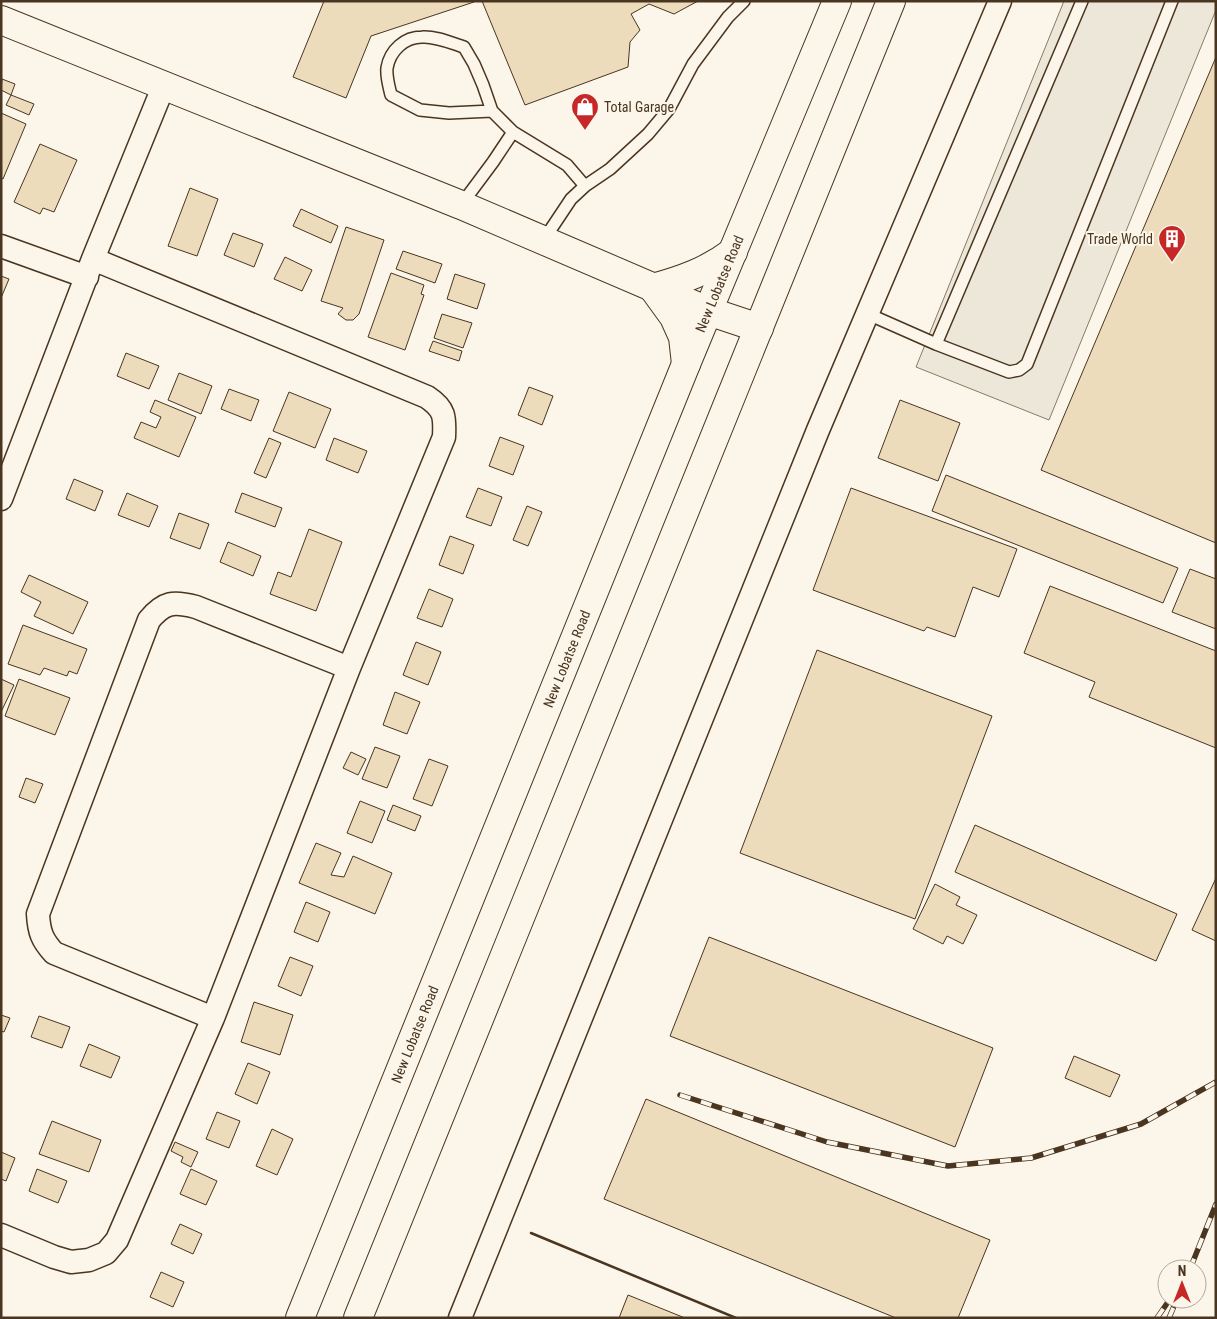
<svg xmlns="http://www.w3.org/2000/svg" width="1217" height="1319" viewBox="0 0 1217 1319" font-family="'Roboto Condensed',sans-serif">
	<rect width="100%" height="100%" fill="#fbf6e9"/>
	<!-- parking -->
	<path fill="#ede7d9" stroke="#887966" d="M1064,1H1216V10L1049,420L916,367Z"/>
	<!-- building -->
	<path fill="#ecdcbc" stroke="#4a3520" d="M324,1H473L474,2L371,36L346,98L293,77Z
		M482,1H698L674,14L649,4L631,14L640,30L630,42L628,67L525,105Z
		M1216,57V543L1041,470Z
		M2,79L15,84L11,95L1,90Z
		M11,95L34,104L29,115L6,105Z
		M1,113L26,124L3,179L1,178Z
		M40,144L77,160L54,212L43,208L40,214L14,202Z
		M190,188L218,199L197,256L168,246Z
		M301,209L338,226L331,243L293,226Z
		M346,227L384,240L359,314L353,320H346L338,314L343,308L321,301Z
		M233,233L263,244L254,267L224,255Z
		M403,251L442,264L435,283L396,269Z
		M285,257L312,270L302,291L274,279Z
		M391,273L424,285L421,294L424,295L405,350L368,337Z
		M455,274L485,284L477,309L447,299Z
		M1,276L9,279L1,298Z
		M442,314L472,323L463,348L434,338Z
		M433,341L462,351L459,361L429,351Z
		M126,353L159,366L149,389L117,376Z
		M179,373L212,386L201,414L168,400Z
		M529,387L553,396L542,425L518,415Z
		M229,389L259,400L251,421L221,409Z
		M289,392L331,409L315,448L273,431Z
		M155,400L196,417L179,457L134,438L141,422L156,428L161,417L150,412Z
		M900,400L960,423L938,481L878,458Z
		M500,437L524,446L513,475L489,466Z
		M269,438L281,443L266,478L254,473Z
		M334,438L367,451L358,473L326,460Z
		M946,475L1178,568L1163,603L932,511Z
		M74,479L103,491L95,511L66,499Z
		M478,488L502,497L491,526L466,517Z
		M851,488L1017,549L999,597L973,587L955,637L927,627L924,631L813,590Z
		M127,493L158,506L149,527L118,515Z
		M242,493L282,508L275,527L235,512Z
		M527,506L542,512L528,546L513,540Z
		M179,513L209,524L200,549L170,538Z
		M309,529L342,542L316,611L270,594L278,572L291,577Z
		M450,536L474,545L463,574L439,565Z
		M228,542L261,556L253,576L220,562Z
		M1190,569L1216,579V629L1172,612Z
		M29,575L88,602L73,634L34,616L41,602L21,592Z
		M1050,586L1216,651V748L1089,697L1095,682L1024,653Z
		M429,589L453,599L442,627L417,618Z
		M23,625L87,649L77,674L69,671L67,676L44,668L40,675L8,664Z
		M416,642L441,652L428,685L403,675Z
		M817,650L992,716L915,919L740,853Z
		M1,679L14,685L1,712Z
		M19,679L70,698L55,735L5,716Z
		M395,692L420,702L407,734L383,725Z
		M375,747L400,756L387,788L362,779Z
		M351,752L366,759L358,775L343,768Z
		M429,759L448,766L432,806L413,799Z
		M26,778L43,784L35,803L19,797Z
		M360,801L385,811L372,843L347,833Z
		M393,805L421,816L415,831L387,820Z
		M975,825L1177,914L1156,961L955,872Z
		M316,843L341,853L331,875L344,877L353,856L392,873L375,914L299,883Z
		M1216,878V941L1192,930Z
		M935,884L960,897L956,905L977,915L963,944L947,936L943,944L913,929Z
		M306,902L330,912L318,942L294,932Z
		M709,937L993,1048L955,1147L670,1036Z
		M290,957L313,966L301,996L278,986Z
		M254,1002L293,1015L280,1055L241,1042Z
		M1,1015L10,1018L4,1032L1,1031Z
		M39,1016L70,1027L62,1048L31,1037Z
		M89,1044L120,1057L111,1078L80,1066Z
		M1074,1056L1120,1075L1110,1097L1065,1078Z
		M248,1063L270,1072L257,1104L235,1094Z
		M646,1099L990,1240L958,1318H896L604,1199Z
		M217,1112L240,1121L229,1148L206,1139Z
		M52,1121L101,1140L89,1172L39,1154Z
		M272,1129L293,1139L277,1175L256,1166Z
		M175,1142L198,1152L191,1167L181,1162L183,1157L171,1151Z
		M1,1152L15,1158L6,1181L1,1179Z
		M37,1169L67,1181L58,1203L29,1191Z
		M191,1169L217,1181L206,1205L180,1194Z
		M180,1224L202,1234L193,1254L171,1244Z
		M161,1272L184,1282L173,1307L150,1297Z
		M628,1295L685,1318H619Z"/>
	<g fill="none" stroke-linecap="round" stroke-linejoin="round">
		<defs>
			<path id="service" d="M492,111L449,113L420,110L391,95C389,86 386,77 387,68C390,50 405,37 422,37C436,36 451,43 464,47L474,64L483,85L492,111L513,132
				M461,205L493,162L513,132L567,165L585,186
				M543,241L571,199L585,186L610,169L648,134L669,109L693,64L728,17L744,1
				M868,314L936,344L1009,372L1019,370L1027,364L1172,1
				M936,344L1082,1"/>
			<path id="minor" d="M1,246L87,277
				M1,499L93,259L164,85
				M213,1018L54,953C42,940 39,932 38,914L149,620C164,602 173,601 196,607L349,668
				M1,1235L54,1257L71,1262L89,1260L106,1253L117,1240L213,1018L349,668L444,437C445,417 445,409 427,397L93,259
				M460,1318L818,430L1000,1"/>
			<path id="tertiary" d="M1,20L461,205L708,311L759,328"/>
			<g id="primary">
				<path d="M686,364L683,337L674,317L653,288C682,280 708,271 733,252"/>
				<path id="s1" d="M300,1318L686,364L837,1"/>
				<path d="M358,1318L891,1"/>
			</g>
		</defs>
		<!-- service casing -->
		<use href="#service" stroke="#4a3520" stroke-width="14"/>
		<!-- minor casing -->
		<use href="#minor" stroke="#4a3520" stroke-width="25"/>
		<!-- tertiary casing -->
		<use href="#tertiary" stroke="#4a3520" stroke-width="30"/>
		<!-- primary casing -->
		<use href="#primary" stroke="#4a3520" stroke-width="30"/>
		<!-- service -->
		<use href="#service" stroke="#fbf6e9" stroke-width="11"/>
		<!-- minor -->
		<use href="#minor" stroke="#fbf6e9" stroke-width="22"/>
		<!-- tertiary -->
		<use href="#tertiary" stroke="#fbf6e9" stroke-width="28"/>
		<!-- primary -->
		<use href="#primary" stroke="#fbf6e9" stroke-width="28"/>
		<defs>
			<path id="rail" d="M680,1095L827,1142L948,1166L1031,1158L1141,1124L1216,1082
				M1190,1269L1216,1204
				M1157,1318L1170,1299
				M1169,1318L1177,1299"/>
		</defs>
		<!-- rail casing -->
		<use href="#rail" stroke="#4a3520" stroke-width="5.5"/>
		<!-- rail -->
		<use href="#rail" stroke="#fbf6e9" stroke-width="4" stroke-dasharray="11" stroke-linecap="butt"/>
		<!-- wall -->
		<path stroke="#4a3520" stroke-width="2.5" d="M531,1233L736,1318"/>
	</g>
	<!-- icons -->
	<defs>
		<symbol id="shop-pin" viewBox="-11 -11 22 30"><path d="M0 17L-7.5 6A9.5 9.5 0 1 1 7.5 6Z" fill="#c62828" stroke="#fbf6e9"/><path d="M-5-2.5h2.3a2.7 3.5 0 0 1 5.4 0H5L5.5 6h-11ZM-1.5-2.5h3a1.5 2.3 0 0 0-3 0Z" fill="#fff"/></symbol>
		<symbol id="building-pin" viewBox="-11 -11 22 30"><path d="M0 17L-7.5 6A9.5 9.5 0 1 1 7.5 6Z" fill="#c62828" stroke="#fbf6e9"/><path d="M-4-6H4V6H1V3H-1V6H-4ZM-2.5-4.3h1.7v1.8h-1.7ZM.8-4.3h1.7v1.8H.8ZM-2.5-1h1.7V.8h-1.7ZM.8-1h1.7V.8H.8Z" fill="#fff"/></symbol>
	</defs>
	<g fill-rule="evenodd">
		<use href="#shop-pin" x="569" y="91" width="32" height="43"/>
		<use href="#building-pin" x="1156" y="223" width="32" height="43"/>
	</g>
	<g text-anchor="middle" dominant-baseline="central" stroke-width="4" stroke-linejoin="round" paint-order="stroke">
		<!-- poi labels -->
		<g font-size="14" fill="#4a3520" stroke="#fbf6e9" text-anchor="start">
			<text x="604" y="107">Total Garage</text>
			<text x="1153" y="239" text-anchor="end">Trade World</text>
		</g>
		<!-- street labels -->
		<g font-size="14" fill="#4a3520" stroke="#fbf6e9">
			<text stroke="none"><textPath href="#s1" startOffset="1116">New Lobatse Road</textPath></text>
			<text stroke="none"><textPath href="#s1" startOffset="711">New Lobatse Road</textPath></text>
			<text stroke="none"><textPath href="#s1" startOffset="306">New Lobatse Road</textPath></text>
		</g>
	</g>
	<!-- border -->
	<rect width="1217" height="1319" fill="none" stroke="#4a3520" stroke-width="5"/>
	<!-- north arrow -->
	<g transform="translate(1182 1284)"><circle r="24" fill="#fbf6e9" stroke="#b4a999"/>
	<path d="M0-4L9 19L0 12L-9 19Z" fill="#c62828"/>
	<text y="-8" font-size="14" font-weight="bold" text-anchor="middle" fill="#4a3520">N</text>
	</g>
</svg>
